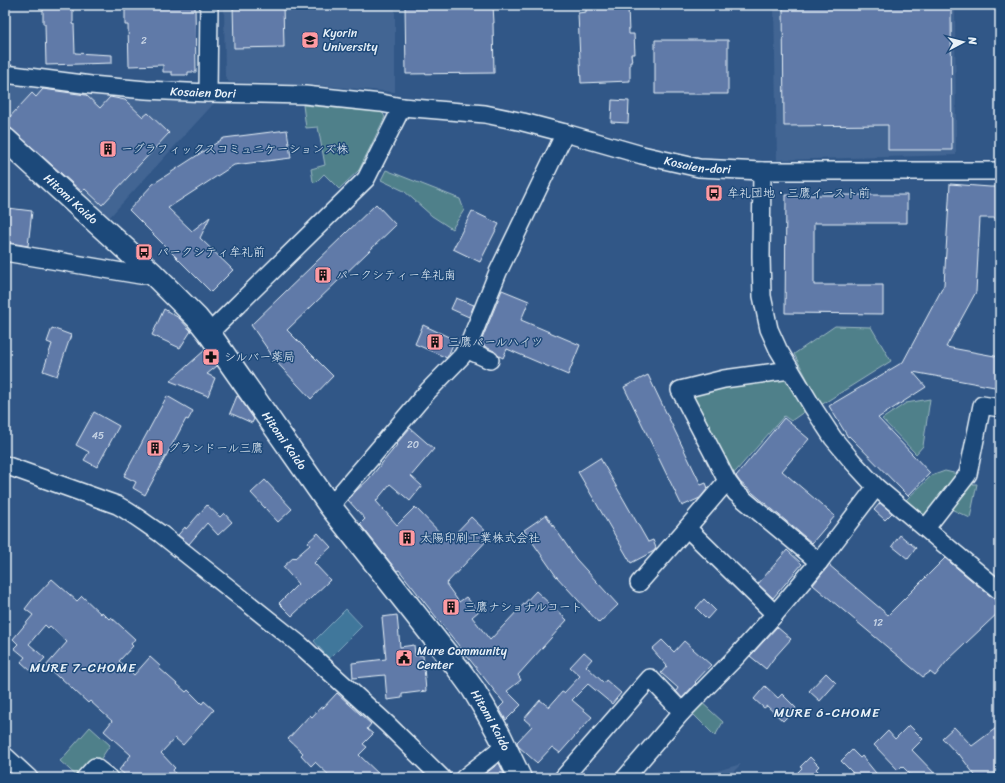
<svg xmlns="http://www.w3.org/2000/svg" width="1005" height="783" viewBox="0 0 1005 783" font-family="Sriracha,'Klee One',sans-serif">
	<rect width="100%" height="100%" fill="#315787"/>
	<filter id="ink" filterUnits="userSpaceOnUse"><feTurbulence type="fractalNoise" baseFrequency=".025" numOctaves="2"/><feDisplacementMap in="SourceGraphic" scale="8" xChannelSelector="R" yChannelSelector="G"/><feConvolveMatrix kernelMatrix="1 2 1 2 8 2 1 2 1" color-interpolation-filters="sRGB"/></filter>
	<g filter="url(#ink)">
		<!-- built -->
		<path fill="#426593" d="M224,5H395V92L312,85L229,82L225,76Z
			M774,5H955L956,155L777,160Z
			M5,80L217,100L106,221L5,131Z
			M741,764L727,778H693Z"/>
		<!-- green -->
		<path fill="#4f808a" stroke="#9cb8c1" d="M303,105L382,112L385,117L359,170L339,189L324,174L315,183L313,181L311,169L325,165L318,127L306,128Z
			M386,170L460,199L464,210L452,229L432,216L404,191L381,180Z
			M835,326L871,327L891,361L821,405L794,354Z
			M787,375L808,409L791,421L784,416L730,478L685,391Z
			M930,399L923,446L916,454L882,419L906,403Z
			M945,471L962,475L925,518L906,500L931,476Z
			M965,484H977L970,518L949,508Z
			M699,700L723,722L715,736L690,711Z
			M90,727L110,745L98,763L79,778L60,761Z"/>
		<!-- water -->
		<path fill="#3f779b" stroke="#83a8c0" d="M346,609L362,626L329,659L314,641Z"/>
		<!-- building -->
		<path fill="#607aa8" stroke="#e8f1f8" d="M43,5H73V24H74L75,53L112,55V63L46,65L45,24H43Z
			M125,5H195L196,72H188V75H172V72H163V65L129,66L128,25H125Z
			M233,5H283L284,47L234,48Z
			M405,5H493L494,23H493L494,73L406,74Z
			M586,5H628L629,34H634L635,54H631L632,62H630V81L581,83L578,13L586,12Z
			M783,5H951L952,150H888V125L784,126Z
			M655,40H728V94H655Z
			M43,89L86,95L100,108L110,97L125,100L143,117L148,113L169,133L102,205L85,189L82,192L13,130L5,125V122L32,93L36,97Z
			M612,100L629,101L628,123L611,122Z
			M287,130L291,158L234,165L168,208L192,231L210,217L200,238L233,270L211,292L129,210L153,184L224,138Z
			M950,184L990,187H1000V218H980L976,292L946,347L1000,357V388L913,372L926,387L878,418L930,473L908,496L849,436L848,437L829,406L903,362L944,285Z
			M786,195H907V223H814V285H883V314L785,313Z
			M376,204L396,225L287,330L333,376L311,399L270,355L271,354L251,325Z
			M8,208L32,211L28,246L5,242V232Z
			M472,211L499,224L480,262L453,249Z
			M502,290L529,301L521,320L580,345L568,375L507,349L503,358L499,356L494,351L480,344Z
			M456,298L474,305L469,317L451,309Z
			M164,309L179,318L191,331L180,348L152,335Z
			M423,325L455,340L447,358L415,344Z
			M52,328L71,335L57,376L43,371L52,344L47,342Z
			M205,350L217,366L207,374L215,378L208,396L170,381Z
			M648,375L701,485L706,483L708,488L700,498L682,506L624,387Z
			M167,396L193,411L188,420L186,419L145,495L133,488L136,482L124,476Z
			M237,396L239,397L254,419L252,423L230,413Z
			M94,412L119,426L97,467L84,460L89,452L76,445Z
			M784,418L809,439L782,471L835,516L812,543L740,482L736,476Z
			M410,428L434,449L411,476L422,486L410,501L390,484L376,501L397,525L415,507L448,541L471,517L491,536L446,584L459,602L466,597L479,611L472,617L490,640L536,591L567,620L518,675L521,680L507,691L521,705L506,720L499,708L504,703L399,570L397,571L360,524L365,519L348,500L356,491L368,480L397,445L396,444Z
			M600,458L648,542L653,540L656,548L654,551L631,563L578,472Z
			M265,480L292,509L278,522L251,493Z
			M880,503L892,513L885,520L874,510Z
			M207,505L220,517L224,513L232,522L218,535L207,523L189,544L178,535L185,527L186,529Z
			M546,515L576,559L618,605L599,623L556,576L524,530Z
			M318,533L331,547L319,558L314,563L330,580L292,616L279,603L298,584L283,567L294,557L295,558L310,545L308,542Z
			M900,535L916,548L908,559L892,546Z
			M787,550L802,564L773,598L758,584Z
			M945,558L1000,604V611L948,660L935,676L930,672L923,677L813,585L829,565L888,615Z
			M52,579L77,601L82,596L101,614L102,612L109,619L111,617L135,639L131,644L133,646L119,661L134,675L150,657L160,666L159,668L186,692L188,690L202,704L204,701L214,710L183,745L175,738L161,753L175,768L173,770L178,778H129L119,770L131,755L104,731L112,721L90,701L88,703L60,677L59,678L46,666L67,642L50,626L48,628L45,625L29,644L45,658L32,672L21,662L25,657L14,648L18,644L13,639L33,615L25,609L35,596H36Z
			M704,599L715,610L707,619L696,608Z
			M397,615L400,647L414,645L415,656L423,655L426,691L402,694V698L387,700L385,675L353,678L352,663L386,659L382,617Z
			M777,627L791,639L774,658L766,669L750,656Z
			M662,640L674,652L684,641L711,665L695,682L696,683L682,698L676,691L678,688L661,673L667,666L652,649Z
			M584,652L592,659L586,666L604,683L606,680L621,693L612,704L588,684L572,700L592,717L560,753L552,747L537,763L518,746L517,742L532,726L524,719L540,700L549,707L562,692L564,693L580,676L570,667Z
			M826,673L836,683L820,701L809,691Z
			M765,686L778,698L782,694L796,708L783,721L767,706L764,708L754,699Z
			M337,693L371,724L367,729L373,734L363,744L367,747L359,755L383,778H332L315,762L311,766L301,755L303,753L288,739L310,715L312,717L321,707L323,708Z
			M909,725L923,739L912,750L939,778H914L902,766L898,770L874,745L888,731L895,739Z
			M1000,725V770L989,778H977L959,754L958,755L942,738L954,727L972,746Z
			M852,750L860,758L862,756L880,778H858L841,761Z
			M810,757L819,766L816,769L825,778H792L802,768L800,767Z
			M499,763L506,778H480Z"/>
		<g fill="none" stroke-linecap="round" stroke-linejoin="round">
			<defs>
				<g id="minor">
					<path id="s1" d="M5,74L91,85L146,90L208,93L305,95L381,103L402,107L485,114L523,122L565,133L642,155L699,168L762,171H1000"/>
					<path d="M208,93L209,5"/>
					<path d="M762,171L761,256L762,296L769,329L778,349L812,406L833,438L852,461L876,487L1000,591"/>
					<path d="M5,252L140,275L153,274"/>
					<path d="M209,333L366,179L402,107"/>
					<path d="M466,349L490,360"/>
					<path d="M790,370L724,379L680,390L716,459L727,481L736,493L819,562"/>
					<path d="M5,465L117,505C132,513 146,524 161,534L299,644L387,724L442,778"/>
					<path d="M330,506L428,391L462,356L469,344L498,272L565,133"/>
					<path d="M687,528L775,614"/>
					<path d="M926,528L968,474L982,405L1000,408"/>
					<path d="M639,583L687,528L727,481"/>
					<path d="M5,756L29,778"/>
					<path d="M85,778L95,767L109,778"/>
					<path d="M464,778L504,746"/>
					<path d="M563,778L650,678L682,712"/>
					<path d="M625,778L682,712L738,655L775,614L819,562L876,487"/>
				</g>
				<g id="major">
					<path id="s2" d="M5,139L153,274L197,318L209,333L330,506L457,667L473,689L485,709L500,736L520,778"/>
				</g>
			</defs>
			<!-- minor casing -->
			<use href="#minor" stroke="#e8f1f8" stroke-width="20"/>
			<!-- major casing -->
			<use href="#major" stroke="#e8f1f8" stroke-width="25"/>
			<!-- minor -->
			<use href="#minor" stroke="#1f4a7a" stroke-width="17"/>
			<!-- major -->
			<use href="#major" stroke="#1f4a7a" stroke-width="22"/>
		</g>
	</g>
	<!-- icons -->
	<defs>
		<symbol id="university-square" viewBox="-11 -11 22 22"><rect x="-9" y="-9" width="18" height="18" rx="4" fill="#ff9aa2" stroke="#1f4a7a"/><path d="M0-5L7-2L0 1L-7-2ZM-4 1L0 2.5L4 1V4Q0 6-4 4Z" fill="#111"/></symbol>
		<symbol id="building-square" viewBox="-11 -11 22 22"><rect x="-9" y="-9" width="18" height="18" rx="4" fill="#ff9aa2" stroke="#1f4a7a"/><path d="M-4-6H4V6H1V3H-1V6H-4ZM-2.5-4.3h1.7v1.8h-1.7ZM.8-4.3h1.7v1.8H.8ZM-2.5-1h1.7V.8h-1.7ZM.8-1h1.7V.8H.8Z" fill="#111"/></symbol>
		<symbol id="bus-square" viewBox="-11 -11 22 22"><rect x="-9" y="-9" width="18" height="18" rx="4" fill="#ff9aa2" stroke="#1f4a7a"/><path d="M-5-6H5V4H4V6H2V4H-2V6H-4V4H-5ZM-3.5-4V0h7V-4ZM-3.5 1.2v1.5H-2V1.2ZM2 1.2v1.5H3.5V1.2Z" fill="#111"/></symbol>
		<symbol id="pharmacy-square" viewBox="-11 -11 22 22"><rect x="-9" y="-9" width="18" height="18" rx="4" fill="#ff9aa2" stroke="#1f4a7a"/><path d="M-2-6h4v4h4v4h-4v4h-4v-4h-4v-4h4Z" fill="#111"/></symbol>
		<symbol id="civic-square" viewBox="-11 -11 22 22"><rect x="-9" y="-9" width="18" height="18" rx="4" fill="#ff9aa2" stroke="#1f4a7a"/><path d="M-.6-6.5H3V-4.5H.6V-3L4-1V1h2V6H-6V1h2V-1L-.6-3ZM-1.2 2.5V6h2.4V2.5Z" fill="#111"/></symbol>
	</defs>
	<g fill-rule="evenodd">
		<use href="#university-square" x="300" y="30" width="20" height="20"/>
		<use href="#building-square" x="98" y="139" width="20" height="20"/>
		<use href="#bus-square" x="704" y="183" width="20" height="20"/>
		<use href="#bus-square" x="134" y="242" width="20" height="20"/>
		<use href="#building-square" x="313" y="265" width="20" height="20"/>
		<use href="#building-square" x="425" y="332" width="20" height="20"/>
		<use href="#pharmacy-square" x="201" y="347" width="20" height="20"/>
		<use href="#building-square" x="145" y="438" width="20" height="20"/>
		<use href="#building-square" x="397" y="528" width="20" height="20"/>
		<use href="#building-square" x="441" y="597" width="20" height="20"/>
		<use href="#civic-square" x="394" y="648" width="20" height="20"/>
	</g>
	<g text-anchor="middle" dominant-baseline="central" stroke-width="3" stroke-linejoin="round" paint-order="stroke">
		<!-- number labels -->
		<g font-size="10" fill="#c6d3e4">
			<text x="144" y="41">2</text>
			<text x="98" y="436">45</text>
			<text x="413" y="445">20</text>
			<text x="878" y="623">12</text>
		</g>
		<!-- poi labels -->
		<g font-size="12" fill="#e8f1f8" stroke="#1f4a7a" text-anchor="start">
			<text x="323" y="33">Kyorin<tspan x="323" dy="14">University</tspan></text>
			<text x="121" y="149">ーグラフィックスコミュニケーションズ株</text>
			<text x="727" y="193">牟礼団地・三鷹イースト前</text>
			<text x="157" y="252">パークシティ牟礼前</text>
			<text x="336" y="275">パークシティー牟礼南</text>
			<text x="448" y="342">三鷹パールハイツ</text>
			<text x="224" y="357">シルバー薬局</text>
			<text x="168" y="448">グランドール三鷹</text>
			<text x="420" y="538">太陽印刷工業株式会社</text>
			<text x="464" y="607">三鷹ナショナルコート</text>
			<text x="417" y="651">Mure Community<tspan x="417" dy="14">Center</tspan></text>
		</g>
		<!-- street labels -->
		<g font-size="12" fill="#e8f1f8" stroke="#1f4a7a">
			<text stroke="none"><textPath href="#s1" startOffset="199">Kosaien Dori</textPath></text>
			<text stroke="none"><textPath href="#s1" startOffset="701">Kosaien-dori</textPath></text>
			<text stroke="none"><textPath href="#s2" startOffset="89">Hitomi Kaido</textPath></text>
			<text stroke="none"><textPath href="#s2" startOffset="413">Hitomi Kaido</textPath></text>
			<text stroke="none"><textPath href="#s2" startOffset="761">Hitomi Kaido</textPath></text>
		</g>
		<!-- neighbourhood labels -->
		<g font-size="13" letter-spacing="1" fill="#e8f1f8" stroke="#1f4a7a">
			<text x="83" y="667">MURE 7-CHOME</text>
			<text x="827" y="712">MURE 6-CHOME</text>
		</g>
	</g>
	<!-- margin -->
	<rect width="1005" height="783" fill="none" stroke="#1f4a7a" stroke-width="20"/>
	<rect x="10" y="10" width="985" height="763" fill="none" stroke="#e8f1f8" stroke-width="1.5" filter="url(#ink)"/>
	<!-- north arrow -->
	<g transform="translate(963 42) rotate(83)" stroke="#1f4a7a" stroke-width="3" paint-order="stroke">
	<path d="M0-3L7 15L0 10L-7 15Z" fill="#e8f1f8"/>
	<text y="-6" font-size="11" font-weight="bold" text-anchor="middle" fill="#e8f1f8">N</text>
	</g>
</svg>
